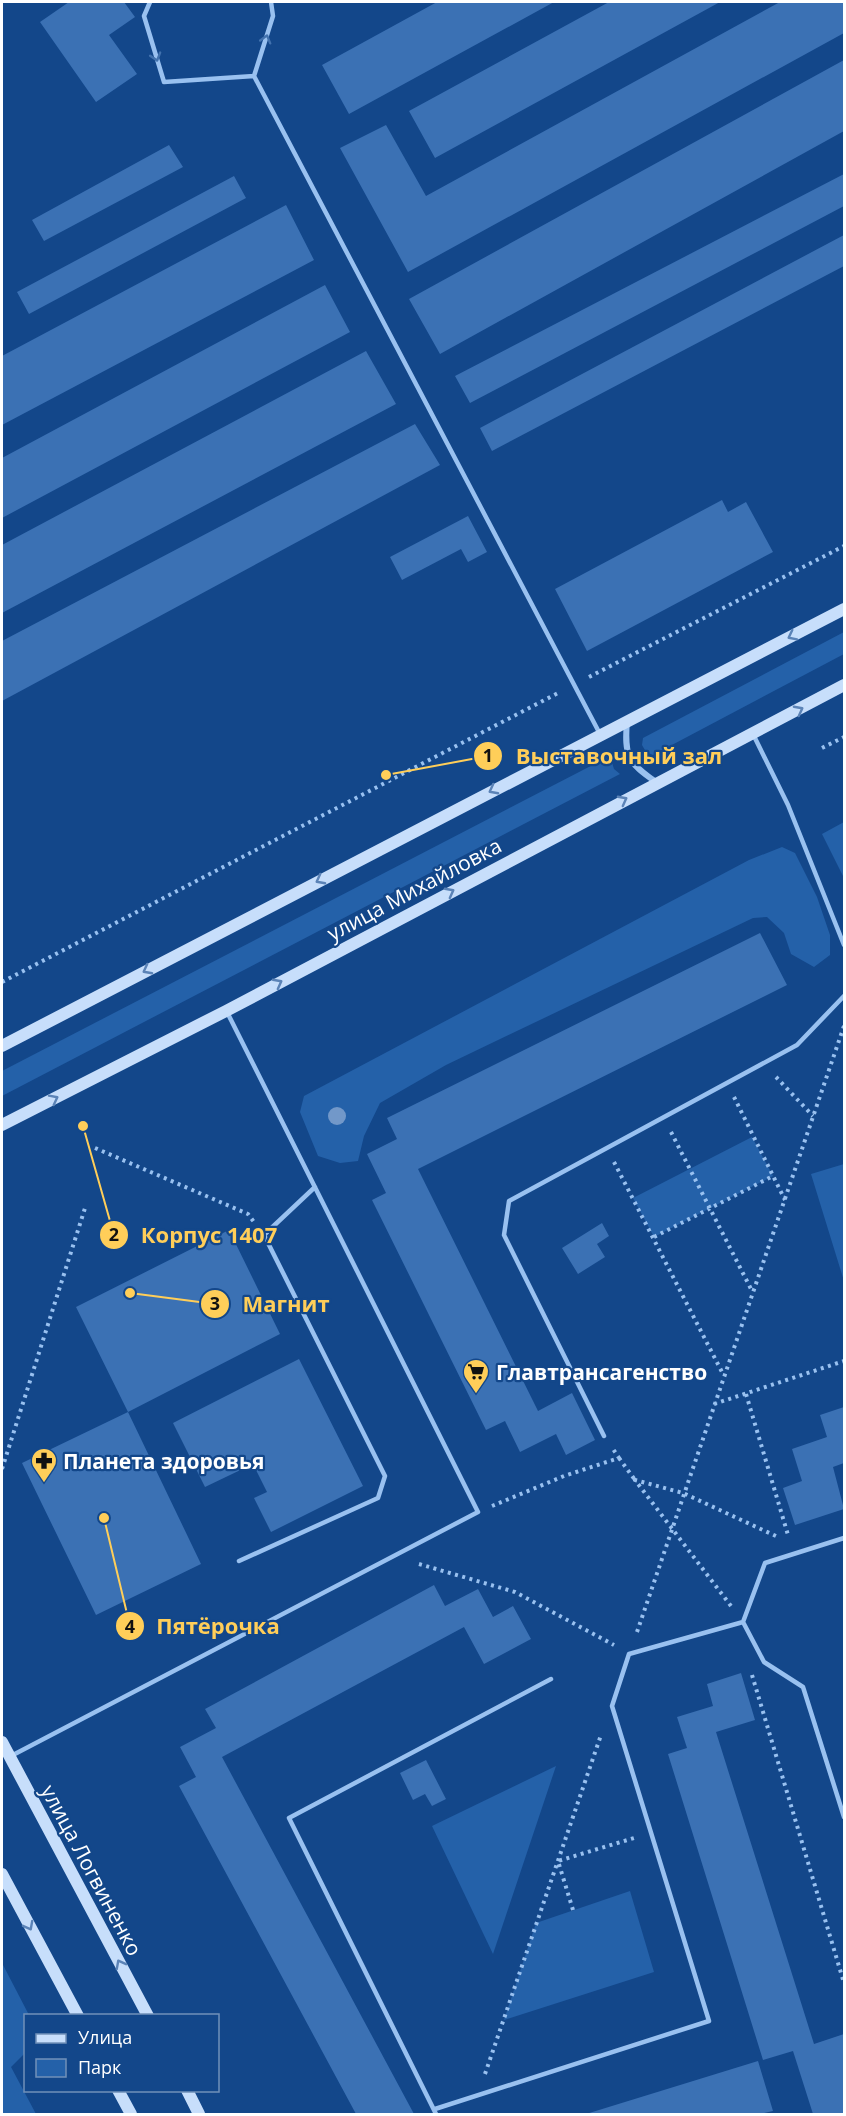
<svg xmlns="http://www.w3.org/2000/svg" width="846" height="2116" viewBox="0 0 846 2116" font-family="'Open Sans',sans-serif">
	<rect width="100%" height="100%" fill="#13478a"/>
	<!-- green -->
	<path fill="#2461a9" d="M844,632V654L653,755L646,752L642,745L643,738Z
		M610,756L614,769L620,774L2,1096V1071Z
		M844,822V878L822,834Z
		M782,847L795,853L817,897L830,935V955L814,967L791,954L784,933L767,917L753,918L446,1065L380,1103L364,1136L358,1161L340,1163L318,1156L300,1112L304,1096L749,860Z
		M752,1137L773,1176L654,1237L633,1198Z
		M844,1164V1281L811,1174Z
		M556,1766L493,1954L432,1826Z
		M630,1891L654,1972L504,2020L536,1923Z
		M2,1963L29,2015L26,2016L25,2053L11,2067L36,2114H2Z"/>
	<!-- building -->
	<path fill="#3b71b4" d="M69,2H124L135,17L109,35L137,74L96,102L40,22Z
		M437,2H554L349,114L322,65Z
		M609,2H720L435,158L409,111Z
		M780,2H844V33L408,272L340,148L386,125L426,196Z
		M844,60V131L440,354L409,299Z
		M169,145L183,167L44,241L32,220Z
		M844,174V206L470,403L455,376Z
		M234,176L246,198L29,314L17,292Z
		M286,205L314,260L2,425V356Z
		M844,235V266L492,451L480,428Z
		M325,285L350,332L2,518V458Z
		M366,351L396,404L2,613V545Z
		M415,424L440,465L2,701V641Z
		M722,500L728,512L746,502L773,552L587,651L555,589Z
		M468,516L487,552L468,562L461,549L402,580L390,557Z
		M760,933L787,985L418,1169L538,1411L572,1393L595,1440L566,1455L556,1434L520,1452L505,1421L486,1430L372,1200L386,1193L367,1154L397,1139L387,1118Z
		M602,1223L609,1236L597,1244L605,1257L578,1274L562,1248Z
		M229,1230L280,1334L128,1412L201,1564L96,1615L22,1463L128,1412L76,1307Z
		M299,1359L363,1486L271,1532L254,1498L267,1492L253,1464L205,1487L173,1423Z
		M844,1407V1463L833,1467L844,1509L795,1525L783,1488L802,1481L792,1449L827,1437L820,1415Z
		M434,1585L445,1606L478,1589L493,1617L513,1606L531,1639L484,1664L464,1627L222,1757L414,2114H356L179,1786L196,1777L180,1747L216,1728L205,1709Z
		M741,1673L755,1720L716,1732L814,2044L844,2034V2114H813L793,2051L763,2060L668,1754L687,1748L677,1717L713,1706L707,1684Z
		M426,1760L446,1799L432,1806L425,1794L413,1800L400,1773Z
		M758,2061L773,2111L760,2114H586Z"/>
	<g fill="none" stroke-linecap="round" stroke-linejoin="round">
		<!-- path -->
		<path stroke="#99c1f0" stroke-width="4" stroke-dasharray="3 4.5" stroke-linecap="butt" d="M589,677L844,546
			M822,748L844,737
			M2,982L558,693
			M776,1077L813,1116
			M734,1097L785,1200
			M671,1132L752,1291
			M95,1148L248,1214L254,1222
			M614,1162L723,1374
			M654,1237L773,1176
			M746,1394L788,1535L790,1534
			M714,1404L844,1361
			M619,1458L635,1480
			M2,1469L86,1205
			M492,1506L564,1476L619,1458L613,1449
			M419,1564L515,1592L614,1645
			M731,1606L635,1480L683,1493L778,1537
			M637,1632L844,1026
			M752,1675L844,1983
			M573,1910L558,1861L634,1838
			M485,2074L601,1735"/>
		<!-- lane -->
		<path stroke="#99c1f0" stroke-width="4.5" d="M150,2L144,16L164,82L254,76
			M271,2L273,16L254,76L600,734
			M753,734L788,805L844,945
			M604,1436L504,1235L509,1201L797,1045L844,996
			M844,1538L765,1563L743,1622L764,1662L803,1687L844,1817
			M239,1561L378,1498L385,1476L264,1235L315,1187
			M11,1756L478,1512L227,1012
			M435,2109L709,2021L612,1706L629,1654L743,1622
			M436,2114L289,1818L551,1679"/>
		<!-- street -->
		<path stroke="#99c1f0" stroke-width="6" d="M627,721C624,756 628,763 656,782"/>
		<!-- secondary -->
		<path stroke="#c7defb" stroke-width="12" d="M2,1046L844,609
			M2,1125L226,1011L844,685
			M2,1742L148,2016
			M2,1874L78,2016
			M118,2090L131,2114
			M187,2090L199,2114"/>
	</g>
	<!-- trees -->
	<circle fill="#7298c9" cx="337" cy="1116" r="9"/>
	<!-- one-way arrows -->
	<defs><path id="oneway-chevron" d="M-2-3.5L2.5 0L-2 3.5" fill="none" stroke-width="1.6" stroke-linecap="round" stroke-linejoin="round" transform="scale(1.5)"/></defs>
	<g stroke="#4272ae">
		<use href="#oneway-chevron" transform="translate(266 39) rotate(-74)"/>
		<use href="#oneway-chevron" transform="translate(156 57) rotate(73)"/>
	</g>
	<g stroke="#5b83b7">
		<use href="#oneway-chevron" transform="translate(792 636) rotate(153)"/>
		<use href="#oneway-chevron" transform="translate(799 710) rotate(-28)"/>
		<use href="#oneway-chevron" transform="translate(493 790) rotate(152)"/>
		<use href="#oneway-chevron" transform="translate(623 800) rotate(-28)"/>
		<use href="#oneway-chevron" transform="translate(320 880) rotate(152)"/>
		<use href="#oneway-chevron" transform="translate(450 892) rotate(-28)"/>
		<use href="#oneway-chevron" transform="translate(147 970) rotate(152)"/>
		<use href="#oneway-chevron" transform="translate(278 983) rotate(-28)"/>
		<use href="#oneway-chevron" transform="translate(54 1099) rotate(-27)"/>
		<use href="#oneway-chevron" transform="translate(29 1926) rotate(62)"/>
		<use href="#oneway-chevron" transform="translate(120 1964) rotate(-118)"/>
	</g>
	<!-- icons -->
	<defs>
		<symbol id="supermarket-pin" viewBox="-11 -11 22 30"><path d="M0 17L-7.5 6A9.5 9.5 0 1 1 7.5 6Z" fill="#ffce59" stroke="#13478a"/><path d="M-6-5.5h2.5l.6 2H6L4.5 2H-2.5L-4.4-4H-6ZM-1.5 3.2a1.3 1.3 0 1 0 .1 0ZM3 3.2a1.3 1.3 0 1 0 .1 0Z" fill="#111"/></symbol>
		<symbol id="pharmacy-pin" viewBox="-11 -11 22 30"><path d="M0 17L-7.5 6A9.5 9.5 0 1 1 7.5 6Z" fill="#ffce59" stroke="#13478a"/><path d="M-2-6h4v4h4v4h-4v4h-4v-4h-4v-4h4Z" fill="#111"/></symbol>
	</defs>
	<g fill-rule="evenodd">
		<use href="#supermarket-pin" x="461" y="1357" width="30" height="40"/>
		<use href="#pharmacy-pin" x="29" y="1446" width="30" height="40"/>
	</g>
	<g text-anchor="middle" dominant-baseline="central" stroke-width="4.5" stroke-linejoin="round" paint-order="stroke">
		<!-- street labels -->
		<g font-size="21" fill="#fff" stroke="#13478a">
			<text transform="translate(414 889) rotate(-28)">улица Михайловка</text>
			<text transform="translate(92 1870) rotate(62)">улица Логвиненко</text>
		</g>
		<!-- poi labels -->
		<g font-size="21" font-weight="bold" fill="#fff" stroke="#13478a" text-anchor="start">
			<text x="496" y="1372">Главтрансагенство</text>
			<text x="63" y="1461">Планета здоровья</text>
		</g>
	</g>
	<!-- callouts -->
	<path fill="none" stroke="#ffce59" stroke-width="2" d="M386 775L488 756M83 1126L114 1235M130 1293L215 1304M104 1518L130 1626"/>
	<g fill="#ffce59" stroke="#13478a" stroke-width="2">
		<circle cx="386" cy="775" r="6"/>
		<circle cx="83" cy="1126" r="6"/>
		<circle cx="130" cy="1293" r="6"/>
		<circle cx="104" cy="1518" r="6"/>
		<circle cx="488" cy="756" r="15"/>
		<circle cx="114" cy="1235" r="15"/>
		<circle cx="215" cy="1304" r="15"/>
		<circle cx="130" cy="1626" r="15"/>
	</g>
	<g font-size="18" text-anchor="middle" font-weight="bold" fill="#111">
		<text x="488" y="762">1</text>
		<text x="114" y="1241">2</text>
		<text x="215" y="1310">3</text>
		<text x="130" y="1633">4</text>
	</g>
	<g font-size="22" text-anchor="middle" font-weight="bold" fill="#ffce59" stroke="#13478a" stroke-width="4.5" stroke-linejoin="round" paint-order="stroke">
		<text x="619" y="764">Выставочный зал</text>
		<text x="209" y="1243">Корпус 1407</text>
		<text x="286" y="1312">Магнит</text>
		<text x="218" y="1634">Пятёрочка</text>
	</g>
	<!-- border -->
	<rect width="846" height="2116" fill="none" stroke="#ffffff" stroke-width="6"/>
	<!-- legend -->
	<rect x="24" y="2014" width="195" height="78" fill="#13478a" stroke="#7191b9" stroke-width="1.5"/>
	<rect x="36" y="2034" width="30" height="9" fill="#c7defb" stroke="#7191b9" stroke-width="1.5"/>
	<text x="78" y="2044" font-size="18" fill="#ffffff">Улица</text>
	<rect x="36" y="2059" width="30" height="18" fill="#2461a9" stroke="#7191b9" stroke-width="1.5"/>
	<text x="78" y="2074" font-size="18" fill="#ffffff">Парк</text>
</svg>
